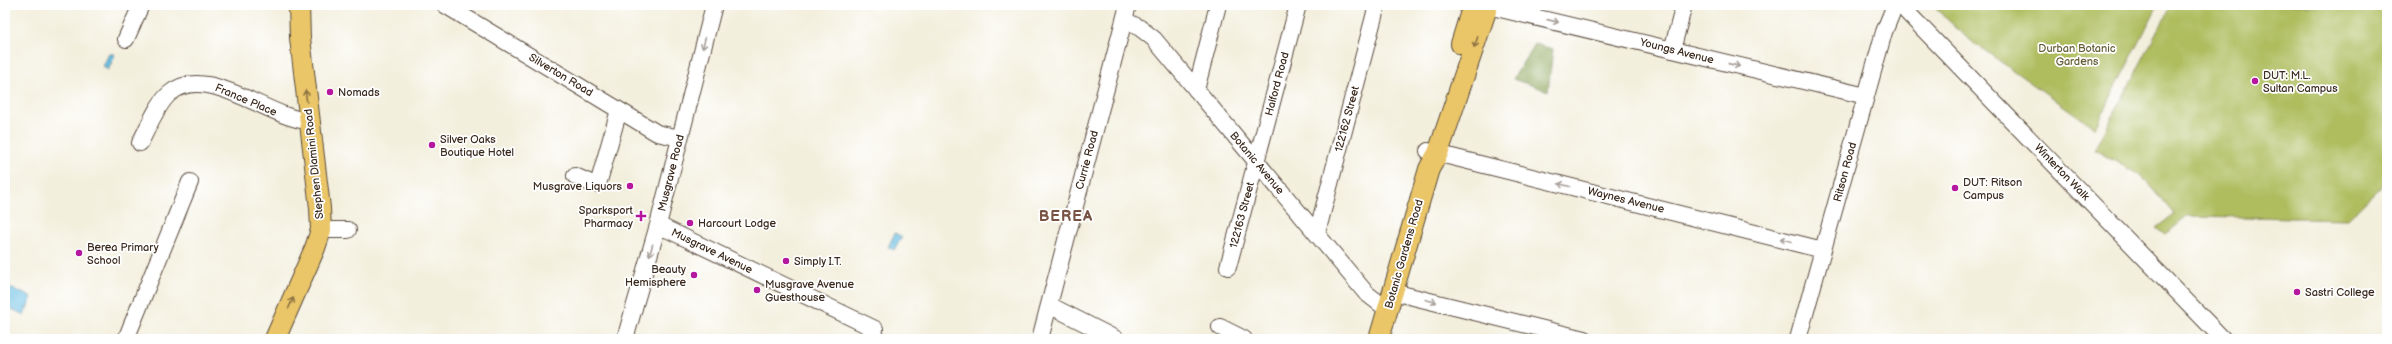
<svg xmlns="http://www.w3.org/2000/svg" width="2392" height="344" viewBox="0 0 2392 344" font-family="'Balsamiq Sans',sans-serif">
	<rect width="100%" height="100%" fill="#fff"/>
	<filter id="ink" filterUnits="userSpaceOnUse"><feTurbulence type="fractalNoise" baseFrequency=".025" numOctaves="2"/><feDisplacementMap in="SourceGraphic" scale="8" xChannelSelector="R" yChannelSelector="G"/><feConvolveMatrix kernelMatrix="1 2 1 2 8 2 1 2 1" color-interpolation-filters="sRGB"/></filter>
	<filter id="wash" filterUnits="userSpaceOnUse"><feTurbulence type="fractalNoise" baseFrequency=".012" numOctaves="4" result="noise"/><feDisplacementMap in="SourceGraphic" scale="16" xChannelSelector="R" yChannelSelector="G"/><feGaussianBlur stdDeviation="0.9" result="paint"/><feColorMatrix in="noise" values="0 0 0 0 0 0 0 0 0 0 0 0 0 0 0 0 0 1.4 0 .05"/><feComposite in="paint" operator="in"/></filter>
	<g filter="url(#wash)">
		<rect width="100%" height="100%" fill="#f3efdd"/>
		<!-- green -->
		<path fill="#afbd5f" stroke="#75743e" d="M1932,5H2158L2095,128L1967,38Z
			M2171,5H2387V181L2348,219L2188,216L2165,235L2156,228L2174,214L2141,176L2095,150Z"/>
		<!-- forest -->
		<path fill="#8ba456" stroke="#63673a" d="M1534,44L1553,49L1548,91L1513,79Z"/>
		<!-- water -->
		<path fill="#64bce2" stroke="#507380" d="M109,54H114V57L108,70L103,66Z
			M895,233L902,237L894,250L888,247Z
			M5,286L32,297L24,315L5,306Z"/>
	</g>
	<g filter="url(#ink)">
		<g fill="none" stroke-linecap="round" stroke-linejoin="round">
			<defs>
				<path id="minor" d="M445,5L657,133L680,138
					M1900,5L2223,339
					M1488,6L1866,96
					M1124,20L1140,28L1154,39L1366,293L1388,310
					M126,39L141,5
					M1672,50L1684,5
					M1196,90L1218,5
					M140,143C148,128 156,106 169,94C205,61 269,119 309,121
					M1428,151L1823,250
					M575,176L593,184L599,181L619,110
					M658,225L875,329
					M321,230H348
					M1317,233L1377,5
					M1228,267L1298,5
					M1393,292L1584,339
					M1049,305L1116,339
					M1220,327L1244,339
					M126,339L190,182
					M625,339L658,225L714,5
					M1040,339L1128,5
					M1798,339L1884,32L1895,5"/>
				<path id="major" d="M1461,44L1473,5
					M275,339L315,248L321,230L320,208L300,38L299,5
					M1379,339L1429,169L1438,153L1488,5"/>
			</defs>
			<!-- minor casing -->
			<use href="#minor" stroke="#57483b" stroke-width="18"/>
			<!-- major casing -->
			<use href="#major" stroke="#57483b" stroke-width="22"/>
			<!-- minor -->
			<use href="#minor" stroke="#fff" stroke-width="16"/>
			<!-- major -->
			<use href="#major" stroke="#eac669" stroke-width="20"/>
		</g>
		<!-- one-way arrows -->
		<defs><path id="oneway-shaft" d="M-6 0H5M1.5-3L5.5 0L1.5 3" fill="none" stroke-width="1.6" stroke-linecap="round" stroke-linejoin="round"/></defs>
		<g stroke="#a79f9a">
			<use href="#oneway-shaft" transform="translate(1553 21) rotate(13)"/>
			<use href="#oneway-shaft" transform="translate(704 43) rotate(104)"/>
			<use href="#oneway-shaft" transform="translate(1734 65) rotate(13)"/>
			<use href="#oneway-shaft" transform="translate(1564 185) rotate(-166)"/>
			<use href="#oneway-shaft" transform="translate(1786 240) rotate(-166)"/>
			<use href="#oneway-shaft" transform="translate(651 250) rotate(106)"/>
			<use href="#oneway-shaft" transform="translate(1431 301) rotate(14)"/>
		</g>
		<g stroke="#8a7040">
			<use href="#oneway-shaft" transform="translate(1476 42) rotate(109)"/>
			<use href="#oneway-shaft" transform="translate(306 96) rotate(-97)"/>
			<use href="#oneway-shaft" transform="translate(291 303) rotate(-66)"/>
		</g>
	</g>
	<!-- markers -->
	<g fill="#b5179e" stroke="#fff" stroke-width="1.5">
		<circle cx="2255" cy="81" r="4"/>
		<circle cx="330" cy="92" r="4"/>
		<circle cx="432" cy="145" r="4"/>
		<circle cx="630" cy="186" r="4"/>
		<circle cx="1955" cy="188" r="4"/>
		<path d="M639 210h4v4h4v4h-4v4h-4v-4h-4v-4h4z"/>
		<circle cx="690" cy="223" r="4"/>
		<circle cx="79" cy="253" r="4"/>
		<circle cx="786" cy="261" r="4"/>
		<circle cx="694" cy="275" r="4"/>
		<circle cx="757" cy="290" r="4"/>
		<circle cx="2297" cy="292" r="4"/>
	</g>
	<g text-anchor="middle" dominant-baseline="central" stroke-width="3.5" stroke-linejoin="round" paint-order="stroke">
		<!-- park labels -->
		<g font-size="11" fill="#645d35" stroke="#fff">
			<text x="2077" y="48">Durban Botanic<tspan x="2077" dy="13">Gardens</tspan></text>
		</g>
		<!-- street labels -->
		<g font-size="11" fill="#3b2a1e" stroke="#fff">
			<text transform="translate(1677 51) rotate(14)">Youngs Avenue</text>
			<text transform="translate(561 75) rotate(31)">Silverton Road</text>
			<text transform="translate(1277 84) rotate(-75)">Halford Road</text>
			<text transform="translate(246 100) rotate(23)">France Place</text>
			<text transform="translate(1347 119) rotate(-75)">122162 Street</text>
			<text transform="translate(1087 160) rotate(-75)">Currie Road</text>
			<text transform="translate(1257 163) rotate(50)">Botanic Avenue</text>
			<text transform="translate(314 164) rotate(-96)">Stephen Dlamini Road</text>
			<text transform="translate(1845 172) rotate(-75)">Ritson Road</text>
			<text transform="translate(2062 172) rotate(46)">Winterton Walk</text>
			<text transform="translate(671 173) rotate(-76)">Musgrave Road</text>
			<text transform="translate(1626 200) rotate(14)">Waynes Avenue</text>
			<text transform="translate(1242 215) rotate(-75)">122163 Street</text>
			<text transform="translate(712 251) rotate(26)">Musgrave Avenue</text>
			<text transform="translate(1404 254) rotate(-74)">Botanic Gardens Road</text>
		</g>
		<!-- poi labels -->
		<g font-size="11" fill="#3b2a1e" stroke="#fff" text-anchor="start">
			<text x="2263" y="75">DUT: M.L.<tspan x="2263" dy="13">Sultan Campus</tspan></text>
			<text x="338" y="92">Nomads</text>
			<text x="440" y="139">Silver Oaks<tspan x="440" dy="13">Boutique Hotel</tspan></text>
			<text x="1963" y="182">DUT: Ritson<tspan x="1963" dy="13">Campus</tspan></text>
			<text x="622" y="186" text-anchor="end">Musgrave Liquors</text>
			<text x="633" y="210" text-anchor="end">Sparksport<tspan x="633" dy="13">Pharmacy</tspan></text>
			<text x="698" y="223">Harcourt Lodge</text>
			<text x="87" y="247">Berea Primary<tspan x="87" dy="13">School</tspan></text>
			<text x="794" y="261">Simply I.T.</text>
			<text x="686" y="269" text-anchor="end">Beauty<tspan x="686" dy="13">Hemisphere</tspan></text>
			<text x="765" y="284">Musgrave Avenue<tspan x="765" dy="13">Guesthouse</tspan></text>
			<text x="2305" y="292">Sastri College</text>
		</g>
		<!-- district labels -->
		<g font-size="15" font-weight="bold" letter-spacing="1" fill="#785243" stroke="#fff">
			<text x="1066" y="216">BEREA</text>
		</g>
	</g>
	<!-- margin -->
	<rect width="2392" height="344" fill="none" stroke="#fff" stroke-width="20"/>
</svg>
